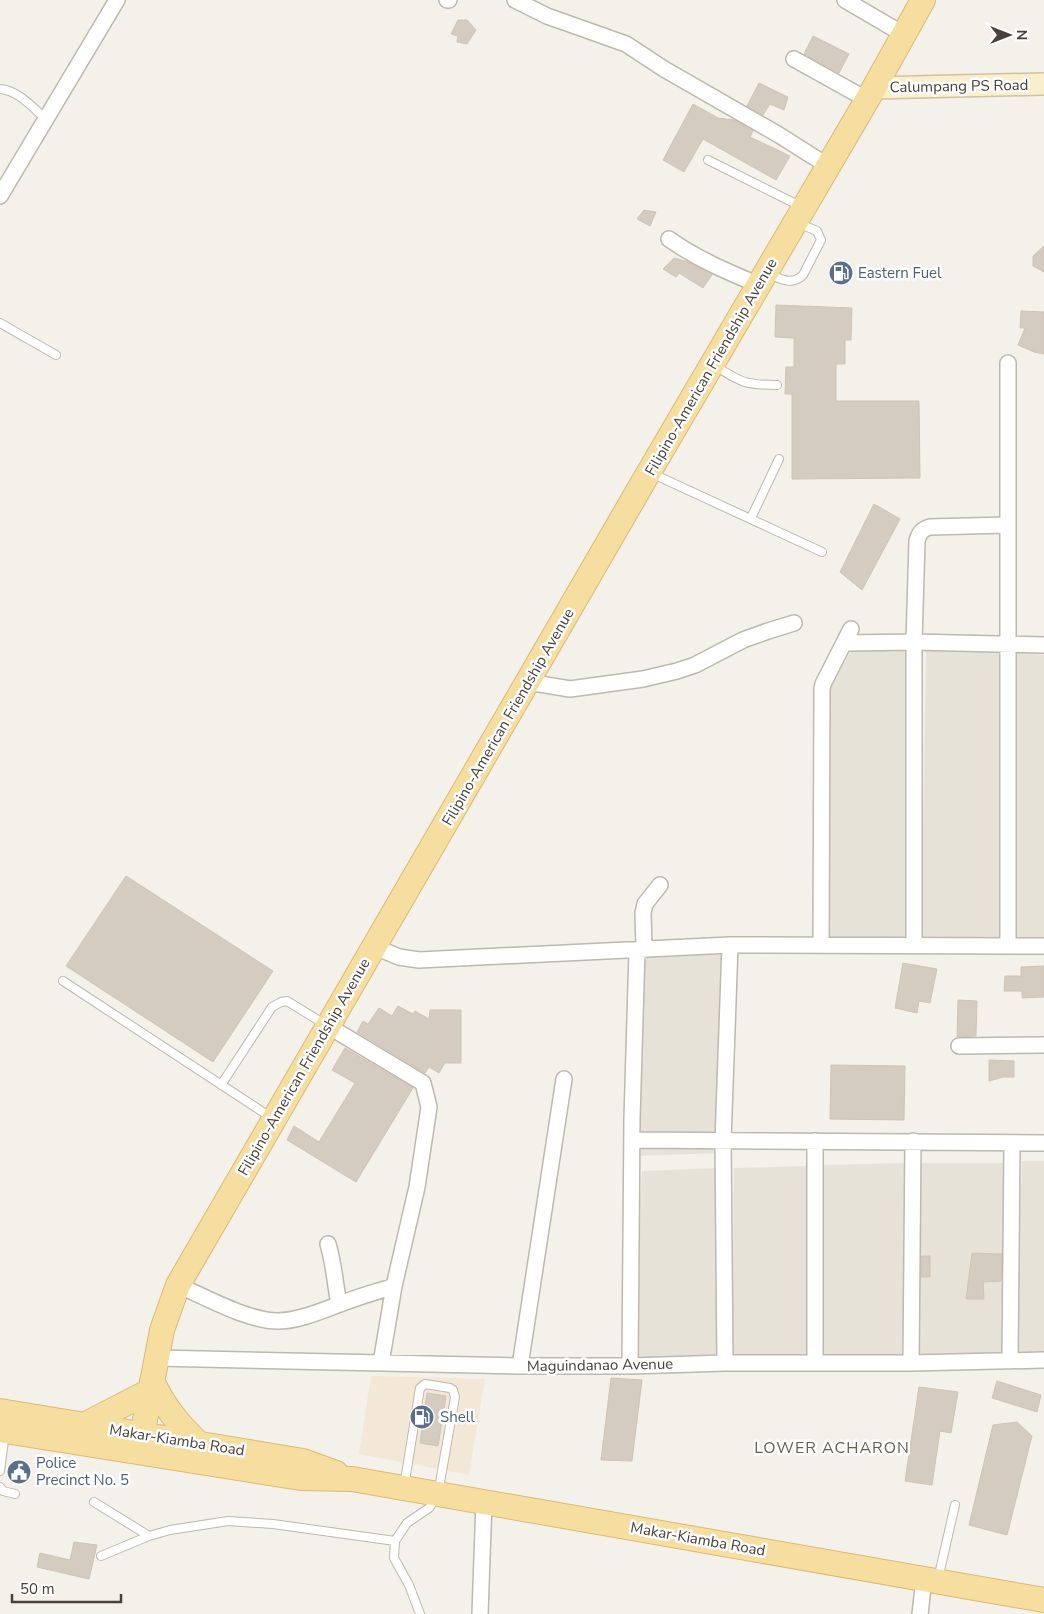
<svg xmlns="http://www.w3.org/2000/svg" width="1044" height="1614" viewBox="0 0 1044 1614" font-family="'Nunito Sans',sans-serif">
	<rect width="100%" height="100%" fill="#f4f1ea"/>
	<!-- residential -->
	<path fill="#e7e2d8" d="M852,649L911,650L907,938H824L828,691Z
		M926,650L1000,651L999,939L921,938Z
		M1017,651L1044,655V938H1016Z
		M721,951L720,1153L635,1156L646,954Z
		M1022,1161H1044V1356L1015,1358Z
		M906,1163L905,1359L822,1360L823,1165Z
		M921,1163H1006L1003,1359L918,1360Z
		M807,1166L808,1359H732L734,1168Z
		M719,1168L716,1359H630L642,1171Z"/>
	<!-- commercial -->
	<path fill="#f3e7d7" d="M371,1376L485,1379L469,1475L359,1454Z"/>
	<!-- building -->
	<path fill="#d4ccc0" stroke="#cfc4b4" d="M458,20H467L476,30L467,44L457,42L458,36L451,34Z
		M813,36L849,54L839,73L804,54Z
		M759,83L788,97L784,110L770,104L763,115L747,106Z
		M693,104L718,118L734,120L753,131L750,137L790,156L776,180L703,139L684,172L663,160Z
		M644,210L656,212L650,226L637,219Z
		M1044,246V272L1033,266V256Z
		M674,258L688,262L712,275L703,288L679,273L676,277L663,269Z
		M776,305L852,308L851,340H845V364H836V401H919L920,478L792,479V394H785L786,367H794V338L775,337Z
		M1021,311L1044,312V354L1034,352L1018,345L1025,328H1020Z
		M874,504L900,519L862,590L840,572Z
		M126,876L273,971L213,1062L66,966Z
		M903,963L937,969L930,1003L919,1001L917,1013L895,1008Z
		M1044,966V997L1022,998V991H1004L1005,976H1021V967Z
		M958,1000L977,1001L976,1036L957,1037Z
		M398,1006L413,1014L415,1011L429,1019L430,1010H461V1063H445L439,1073L429,1067L425,1073L357,1032L363,1021L368,1024L379,1008L392,1016Z
		M345,1048L413,1088L356,1182L287,1140L294,1126L319,1142L355,1083L332,1070Z
		M989,1060L1014,1061V1077H1003L989,1081Z
		M831,1065L905,1066L904,1120L830,1119Z
		M972,1253L1002,1254L1001,1281L983,1282L984,1299H966Z
		M921,1256H930V1277H921Z
		M611,1378L642,1380L632,1461L601,1460Z
		M997,1381L1041,1395L1037,1412L992,1398Z
		M919,1387L958,1392L951,1433L940,1431L932,1485L905,1481Z
		M427,1393L446,1396L438,1446L420,1443Z
		M1017,1422L1032,1436L1007,1535L969,1525L993,1425Z
		M74,1542L97,1545L89,1579L37,1567L40,1553L70,1560Z"/>
	<g fill="none" stroke-linecap="round" stroke-linejoin="round">
		<defs>
			<path id="lane" d="M0,89C18,90 33,108 46,119
				M708,160L802,207
				M769,274C781,279 792,286 803,275L821,240L817,231L798,223
				M0,323L56,355
				M715,366C741,382 744,385 777,385
				M651,473L822,552
				M751,518L779,459
				M63,981L272,1118
				M221,1085L272,1007L281,1002L287,1001L326,1025
				M0,1471L5,1433
				M0,1487L3,1491L15,1494
				M404,1487L420,1388L425,1384L450,1388L453,1390L455,1397L438,1494L429,1508L407,1523L395,1541L394,1558L409,1585L420,1614
				M94,1502L149,1536
				M101,1556L149,1536L170,1530L228,1521L273,1524L395,1541
				M938,1579L955,1505"/>
			<path id="street" d="M447,0H449
				M515,0L547,16L626,44L664,69L779,135L828,166
				M845,0L903,34
				M794,59L866,99
				M0,196L117,0
				M669,239C697,259 728,272 759,285
				M1008,363V946
				M844,643L914,642L1044,645
				M528,682L570,689L643,679L677,671L695,665L743,640L768,631L794,623
				M821,945L822,689L823,684L851,629
				M914,945V642L917,541C919,533 922,529 930,527L1007,525
				M375,947L399,957L419,960L730,945L1044,946
				M644,950L643,913L645,904L660,885
				M328,1026L423,1083L429,1107L417,1187L394,1286
				M959,1046L1044,1045
				M633,1140L1044,1143
				M815,1141V1363
				M328,1244C334,1264 335,1284 339,1304
				M178,1285C205,1297 248,1321 278,1321C298,1321 321,1311 340,1304C357,1297 376,1292 394,1286L381,1363
				M156,1358L520,1366H630L725,1363H911L1044,1360
				M1010,1361L1012,1143
				M725,1363L723,1141L730,945
				M911,1363L913,1141
				M520,1366L564,1079
				M630,1366L632,1119L637,950
				M480,1614L484,1502
				M920,1614L924,1579"/>
			<path id="secondary" d="M874,88L1044,84"/>
			<path id="primary" d="M152,1381C166,1409 176,1421 198,1443
				M0,1411L303,1461L336,1473
				M84,1425L150,1391
				M0,1430L301,1478L352,1479L1044,1600
				M139,1452L162,1330L178,1285L649,472L874,88L923,0"/>
		</defs>
		<!-- lane casing -->
		<use href="#lane" stroke="#beb8ad" stroke-width="10"/>
		<!-- street casing -->
		<use href="#street" stroke="#beb8ad" stroke-width="18"/>
		<!-- secondary casing -->
		<use href="#secondary" stroke="#d0c29d" stroke-width="24"/>
		<!-- primary casing -->
		<use href="#primary" stroke="#dbba71" stroke-width="26"/>
		<!-- lane -->
		<use href="#lane" stroke="#fff" stroke-width="8"/>
		<!-- street -->
		<use href="#street" stroke="#fff" stroke-width="15"/>
		<!-- secondary -->
		<use href="#secondary" stroke="#faefcd" stroke-width="21"/>
		<!-- primary -->
		<use href="#primary" stroke="#f6dda0" stroke-width="24"/>
	</g>
	<!-- icons -->
	<defs>
		<symbol id="fuel-disc" viewBox="-11 -11 22 22"><circle r="9.5" fill="#5c6f8a" stroke="#fff"/><path d="M-5.5-6h7V0h2V4h1.3V-2.5L3-4.5l.8-.8L6-3V5H2.5V1h-1V6h-7ZM-4.2-4.7v3.2H.2V-4.7Z" fill="#fff"/></symbol>
		<symbol id="civic-disc" viewBox="-11 -11 22 22"><circle r="9.5" fill="#5c6f8a" stroke="#fff"/><path d="M-.6-6.5H3V-4.5H.6V-3L4-1V1h2V6H-6V1h2V-1L-.6-3ZM-1.2 2.5V6h2.4V2.5Z" fill="#fff"/></symbol>
	</defs>
	<g fill-rule="evenodd">
		<use href="#fuel-disc" x="827" y="259" width="28" height="28"/>
		<use href="#fuel-disc" x="408" y="1403" width="28" height="28"/>
		<use href="#civic-disc" x="5" y="1458" width="28" height="28"/>
	</g>
	<g text-anchor="middle" dominant-baseline="central" stroke-width="5" stroke-linejoin="round" paint-order="stroke">
		<!-- street labels -->
		<g font-size="15" fill="#474139" stroke="#fff">
			<text transform="translate(959 86) rotate(-1)">Calumpang PS Road</text>
			<text transform="translate(711 367) rotate(-60)">Filipino-American Friendship Avenue</text>
			<text transform="translate(508 717) rotate(-60)">Filipino-American Friendship Avenue</text>
			<text transform="translate(304 1067) rotate(-60)">Filipino-American Friendship Avenue</text>
			<text transform="translate(600 1365) rotate(-1)">Maguindanao Avenue</text>
			<text transform="translate(177 1440) rotate(9)">Makar-Kiamba Road</text>
			<text transform="translate(698 1539) rotate(10)">Makar-Kiamba Road</text>
		</g>
		<!-- service labels -->
		<g font-size="15" fill="#4e5e75" stroke="#fff" text-anchor="start">
			<text x="858" y="273">Eastern Fuel</text>
			<text x="440" y="1417">Shell</text>
			<text x="36" y="1463">Police<tspan x="36" dy="17">Precinct No. 5</tspan></text>
		</g>
		<!-- neighbourhood labels -->
		<g font-size="16" letter-spacing="1" fill="#695f51" stroke="#fff">
			<text x="832" y="1448">LOWER ACHARON</text>
		</g>
	</g>
	<!-- north arrow -->
	<g transform="translate(1009 35) rotate(90)" stroke="#ffffff" stroke-width="4" paint-order="stroke">
	<path d="M0-4L9 19L0 12L-9 19Z" fill="#474139"/>
	<text y="-8" font-size="14" font-weight="bold" text-anchor="middle" fill="#474139">N</text>
	</g>
	<!-- scale -->
	<path d="M12 1594v8h109v-8" fill="none" stroke="#474139" stroke-width="2.5"/>
	<text x="20" y="1594" font-size="15" fill="#474139" stroke="#ffffff" stroke-width="4" paint-order="stroke">50 m</text>
</svg>
